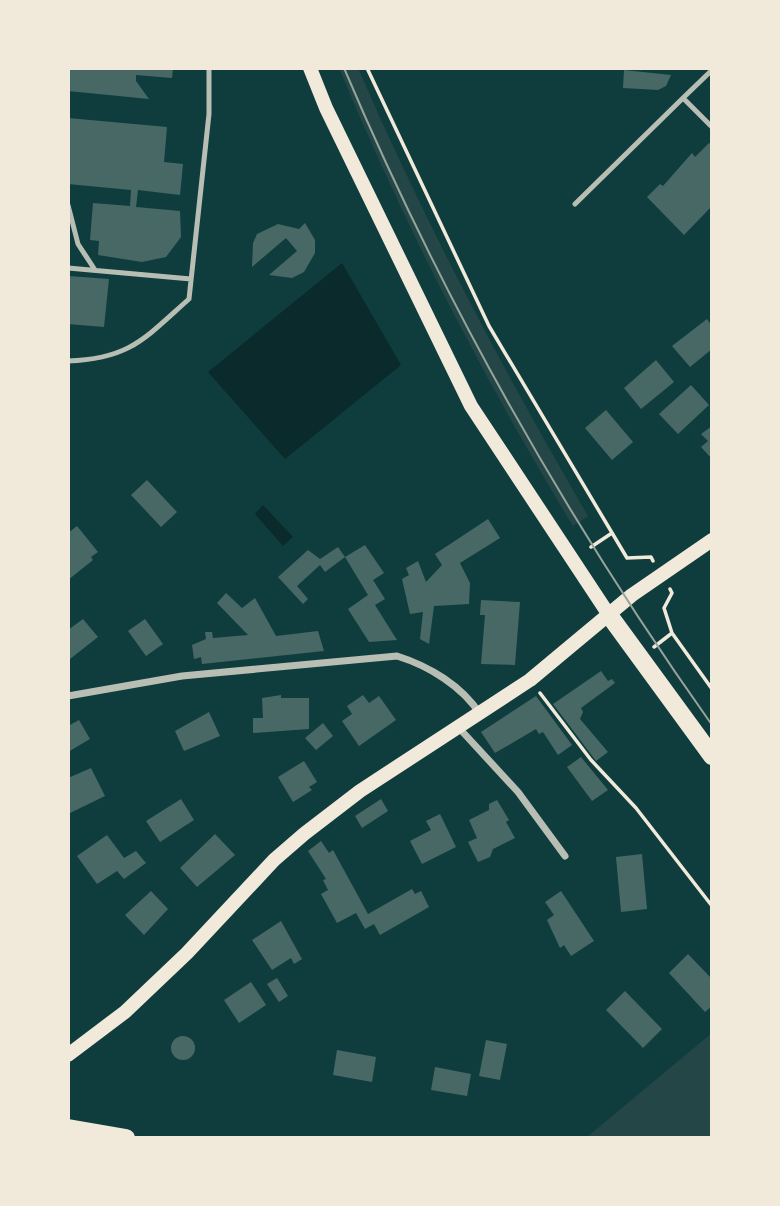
<svg xmlns="http://www.w3.org/2000/svg" width="780" height="1206" viewBox="0 0 780 1206" font-family="'Public Sans',sans-serif">
	<rect width="100%" height="100%" fill="#0f3d3e"/>
	<!-- green -->
	<path fill="#244646" d="M339,68H358C425,223 503,370 588,516L573,526C484,379 405,227 339,68Z
		M712,1033V1138H586Z"/>
	<!-- water -->
	<path fill="#0a2a2b" d="M342,263L401,365L285,459L208,372Z
		M263,505L293,537L283,546L255,514Z"/>
	<!-- building -->
	<path fill="#486865" d="M68,68H173L172,78L136,75V81L149,99L68,91Z
		M624,70L671,75L666,86L658,90L623,88Z
		M68,118L167,127L164,162L183,164L180,195L138,190L136,207L180,211L181,237L166,257L142,262L98,255L99,241L90,240L93,203L130,206L131,190L68,184Z
		M709,143L712,145V206L684,235L647,197L660,184L663,186L692,153L695,157Z
		M305,223L315,240V253L304,272L292,278L269,275L297,251L286,238L252,267L253,243L257,234L278,224L299,229Z
		M68,276L109,279L104,327L68,324Z
		M707,319L712,326V349L690,367L672,346Z
		M656,360L674,382L641,409L624,388Z
		M691,385L709,405L678,434L659,414Z
		M606,410L633,442L612,460L585,428Z
		M712,426V459L701,447L708,441L701,434Z
		M147,480L177,512L161,527L131,495Z
		M488,519L500,538L460,563L470,583L469,604L434,606L429,644L420,639L423,612L410,614L402,579L409,575L406,568L418,561L426,582L442,565L435,554Z
		M77,526L98,552L91,557L93,560L68,580V533Z
		M365,545L384,573L373,580L385,599L375,605L397,640L369,642L348,609L368,595L345,557L325,572L320,565L297,586L308,599L303,604L278,577L308,550L320,559L338,547L345,557Z
		M226,593L242,608L255,598L276,636L318,631L324,651L202,664L201,657L194,659L192,645L206,639L205,632H212L213,638L248,635L217,603Z
		M481,600L520,602L515,665L481,664L485,615H480Z
		M83,619L98,637L70,659L68,630Z
		M145,619L163,644L146,656L128,631Z
		M601,671L608,681L612,679L615,683L581,708L583,712L580,719L608,752L596,761L553,704Z
		M281,695V698H309V729L253,733V718H263L262,698Z
		M363,695L369,703L379,696L396,720L359,746L342,721L352,714L347,706Z
		M536,696L572,745L558,755L543,732L539,734L536,729L495,753L481,732Z
		M209,712L220,736L184,751L175,731Z
		M79,720L90,739L68,752V726Z
		M323,723L333,736L316,750L305,738Z
		M581,757L608,790L592,801L567,767Z
		M304,761L317,782L309,787L312,790L293,802L278,777Z
		M91,768L105,796L68,814V778Z
		M181,799L194,820L160,842L146,821Z
		M381,799L388,811L362,828L355,816Z
		M497,800L509,820L506,822L515,838L493,849L490,857L478,862L468,842L477,838L469,820L489,810V804Z
		M440,814L456,847L422,864L410,841L431,830L426,821Z
		M215,834L235,855L197,887L180,868Z
		M107,835L124,858L136,851L146,863L124,879L117,871L97,884L77,856Z
		M321,841L329,853L333,850L368,914L412,889L415,894L421,891L429,907L380,935L374,924L365,929L356,913L337,923L321,894L328,890L323,880L326,879L308,851Z
		M642,854L647,909L621,912L616,857Z
		M151,891L168,909L144,935L125,915Z
		M561,891L594,941L571,956L564,945L560,948L547,920L554,915L545,902Z
		M281,921L302,959L294,964L291,958L272,970L252,940Z
		M688,954L712,979V1006L705,1012L669,973Z
		M277,978L288,996L279,1002L267,984Z
		M251,982L266,1005L239,1023L224,1000Z
		M625,991L662,1029L643,1048L606,1010Z
		M171 1048a12 12 0 1 1 24 0a12 12 0 1 1-24 0Z
		M486,1040L507,1044L500,1080L479,1076Z
		M337,1050L376,1057L372,1082L333,1075Z
		M435,1067L471,1074L467,1096L431,1090Z"/>
	<g fill="none" stroke-linecap="round" stroke-linejoin="round">
		<!-- path -->
		<path stroke="#f1e9da" stroke-width="3.5" d="M367,68L489,326L627,558L651,557L653,561
			M591,547L612,533
			M670,589L672,593L664,608L672,633L712,689
			M654,647L672,633
			M540,693L591,760L636,808L712,906"/>
		<!-- service -->
		<path stroke="#b8beb3" stroke-width="5" d="M683,98L712,70
			M575,204L683,98L712,127
			M68,205L78,244L95,270
			M68,268L191,279
			M68,361C130,359 145,338 189,299L209,114V68"/>
		<!-- minor -->
		<path stroke="#b8beb3" stroke-width="7" d="M68,696L182,676L397,656C429,666 462,686 480,714
			M459,728L518,792L565,856"/>
		<!-- secondary -->
		<path stroke="#f1e9da" stroke-width="14" d="M310,68L326,108L471,406L609,615
			M68,1055L125,1012L187,953L274,860L304,834L360,791L530,680L632,595L712,540"/>
		<!-- primary -->
		<path stroke="#f1e9da" stroke-width="18" d="M609,615L712,756
			M68,1128L126,1138"/>
		<!-- tram -->
		<path stroke="#97a49c" stroke-width="2" d="M344,68C443,301 566,519 712,725"/>
	</g>
	<!-- border -->
	<rect width="780" height="1206" fill="none" stroke="#f1e9da" stroke-width="140"/>
</svg>
